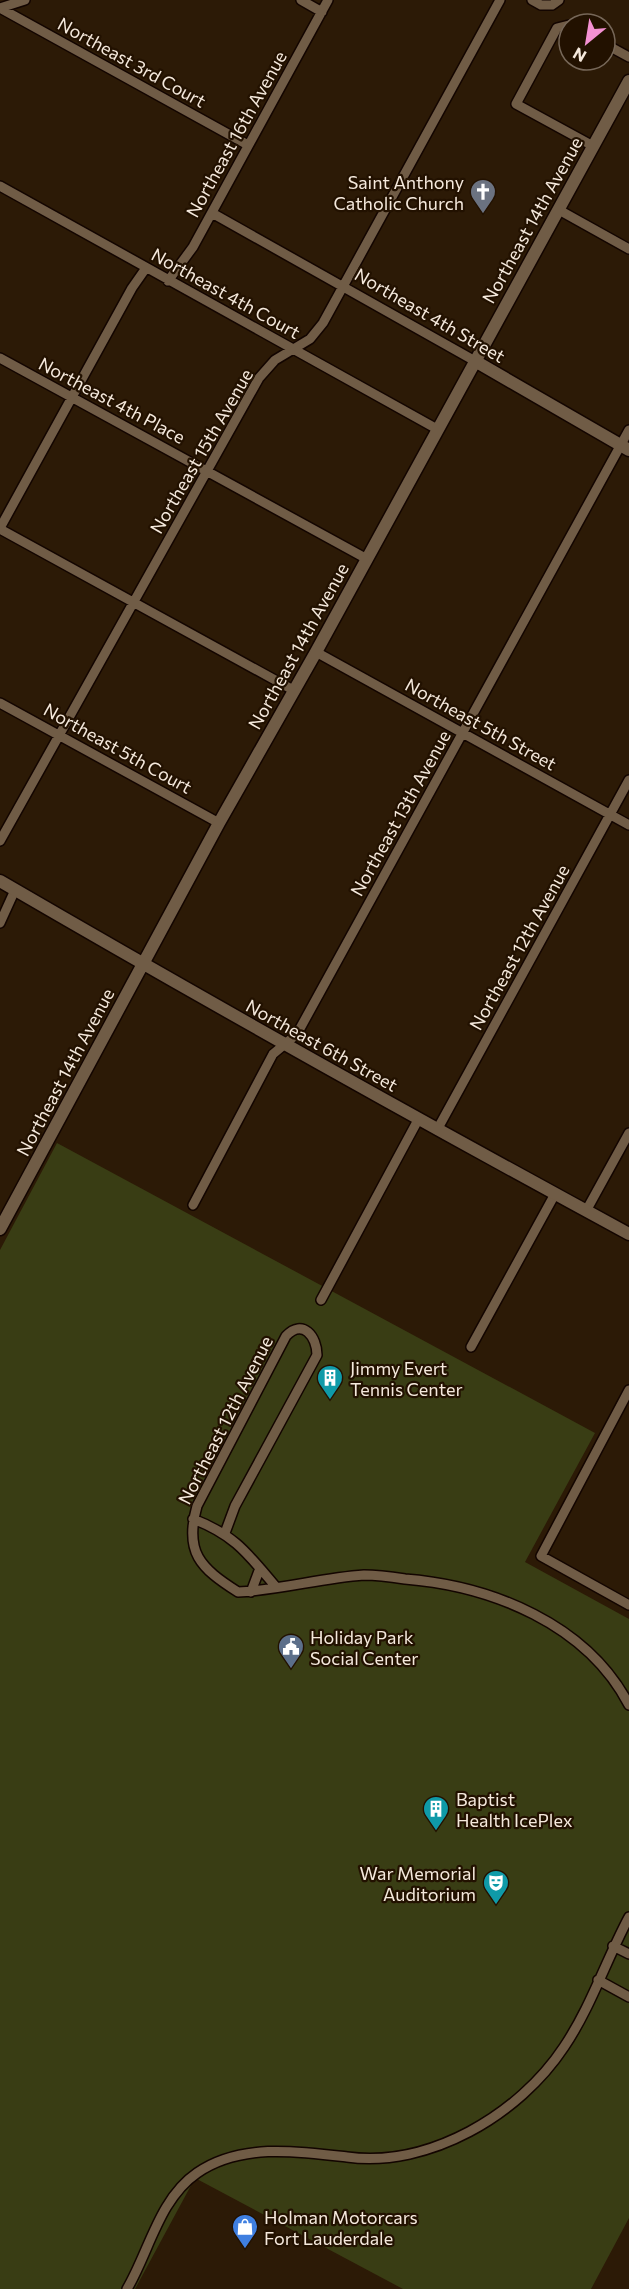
<svg xmlns="http://www.w3.org/2000/svg" width="629" height="2289" viewBox="0 0 629 2289" font-family="Commissioner,sans-serif">
	<rect width="100%" height="100%" fill="#2c1a06"/>
	<!-- green -->
	<path fill="#393d14" d="M57,1143L595,1433L525,1562L629,1619V2218L591,2289H403L195,2178L135,2289H0V1250Z"/>
	<g fill="none" stroke-linecap="round" stroke-linejoin="round">
		<defs>
			<path id="street" d="M301,0L322,12
				M532,0L541,5H552L559,0
				M0,8L248,145
				M0,8L25,0
				M569,25L557,28L516,104L593,146
				M605,44L629,57
				M0,186L437,429
				M559,210L629,249
				M212,213L475,361
				M168,281L193,247L328,0
				M0,358L367,559
				M0,528L132,288L146,268
				M0,529L295,691
				M316,652L629,825
				M0,703L219,823
				M0,841L259,378L275,360L310,339L323,323L500,0
				M0,923L15,890
				M437,1130L629,780
				M193,1205L273,1054L297,1034L629,430
				M586,1211L629,1133
				M321,1300L418,1120
				M471,1347L555,1194
				M629,1390L541,1556L629,1605
				M193,1519C235,1535 248,1554 276,1587
				M225,1533L235,1506L317,1355C317,1337 303,1318 286,1336L197,1506C184,1552 200,1568 238,1592C280,1590 321,1578 364,1575C377,1575 392,1577 405,1579C492,1586 587,1624 629,1705
				M251,1592L260,1568
				M613,1946L629,1954
				M598,1980L629,1997
				M127,2289C149,2252 159,2199 197,2173C240,2143 298,2151 347,2157C429,2168 519,2115 564,2047C591,2007 606,1960 629,1917"/>
			<path id="secondary" d="M475,361L629,450
				M0,881C208,1002 417,1119 629,1234
				M0,1229L219,823L316,652L629,81"/>
		</defs>
		<!-- street casing -->
		<use href="#street" stroke="#130500" stroke-width="12"/>
		<!-- secondary casing -->
		<use href="#secondary" stroke="#130500" stroke-width="15"/>
		<!-- street -->
		<use href="#street" stroke="#705c46" stroke-width="9"/>
		<!-- secondary -->
		<use href="#secondary" stroke="#705c46" stroke-width="12"/>
	</g>
	<!-- icons -->
	<defs>
		<symbol id="church-pin" viewBox="-11 -11 22 30"><path d="M0 17L-7.5 6A9.5 9.5 0 1 1 7.5 6Z" fill="#6b7280" stroke="#210"/><path d="M-1.2-6h2.4v3.5h3.3v2.4h-3.3V6h-2.4V-.1h-3.3v-2.4h3.3Z" fill="#fff"/></symbol>
		<symbol id="building-pin" viewBox="-11 -11 22 30"><path d="M0 17L-7.5 6A9.5 9.5 0 1 1 7.5 6Z" fill="#0f9aa8" stroke="#210"/><path d="M-4-6H4V6H1V3H-1V6H-4ZM-2.5-4.3h1.7v1.8h-1.7ZM.8-4.3h1.7v1.8H.8ZM-2.5-1h1.7V.8h-1.7ZM.8-1h1.7V.8H.8Z" fill="#fff"/></symbol>
		<symbol id="civic-pin" viewBox="-11 -11 22 30"><path d="M0 17L-7.5 6A9.5 9.5 0 1 1 7.5 6Z" fill="#5c6f8a" stroke="#210"/><path d="M-.6-6.5H3V-4.5H.6V-3L4-1V1h2V6H-6V1h2V-1L-.6-3ZM-1.2 2.5V6h2.4V2.5Z" fill="#fff"/></symbol>
		<symbol id="theatre-pin" viewBox="-11 -11 22 30"><path d="M0 17L-7.5 6A9.5 9.5 0 1 1 7.5 6Z" fill="#0f9aa8" stroke="#210"/><path d="M-5-5.5Q0-4 5-5.5V0Q5 5 0 6Q-5 5-5 0ZM-3.3-2.5H-1v1.5H-3.3ZM1-2.5H3.3v1.5H1ZM-2.8 1Q0 5.5 2.8 1Z" fill="#fff"/></symbol>
		<symbol id="shop-pin" viewBox="-11 -11 22 30"><path d="M0 17L-7.5 6A9.5 9.5 0 1 1 7.5 6Z" fill="#3f7fe0" stroke="#210"/><path d="M-5-2.5h2.3a2.7 3.5 0 0 1 5.4 0H5L5.5 6h-11ZM-1.5-2.5h3a1.5 2.3 0 0 0-3 0Z" fill="#fff"/></symbol>
	</defs>
	<g fill-rule="evenodd">
		<use href="#church-pin" x="468" y="177" width="30" height="40"/>
		<use href="#building-pin" x="315" y="1363" width="30" height="40"/>
		<use href="#civic-pin" x="276" y="1632" width="30" height="40"/>
		<use href="#building-pin" x="421" y="1794" width="30" height="40"/>
		<use href="#theatre-pin" x="481" y="1868" width="30" height="40"/>
		<use href="#shop-pin" x="230" y="2212" width="30" height="40"/>
	</g>
	<g text-anchor="middle" dominant-baseline="central" stroke-width="4.5" stroke-linejoin="round" paint-order="stroke">
		<!-- street labels -->
		<g font-size="18" fill="#f5e9dc" stroke="#210">
			<text transform="translate(132 62) rotate(29)">Northeast 3rd Court</text>
			<text transform="translate(236 134) rotate(-61)">Northeast 16th Avenue</text>
			<text transform="translate(532 220) rotate(-61)">Northeast 14th Avenue</text>
			<text transform="translate(226 293) rotate(29)">Northeast 4th Court</text>
			<text transform="translate(430 315) rotate(30)">Northeast 4th Street</text>
			<text transform="translate(112 400) rotate(28)">Northeast 4th Place</text>
			<text transform="translate(201 451) rotate(-60)">Northeast 15th Avenue</text>
			<text transform="translate(298 646) rotate(-61)">Northeast 14th Avenue</text>
			<text transform="translate(481 724) rotate(29)">Northeast 5th Street</text>
			<text transform="translate(118 748) rotate(29)">Northeast 5th Court</text>
			<text transform="translate(400 813) rotate(-61)">Northeast 13th Avenue</text>
			<text transform="translate(519 947) rotate(-61)">Northeast 12th Avenue</text>
			<text transform="translate(322 1045) rotate(29)">Northeast 6th Street</text>
			<text transform="translate(65 1072) rotate(-62)">Northeast 14th Avenue</text>
			<text transform="translate(225 1420) rotate(-63)">Northeast 12th Avenue</text>
		</g>
		<!-- poi labels -->
		<g font-size="18" fill="#f5e9dc" stroke="#210" text-anchor="start">
			<text x="464" y="182" text-anchor="end">Saint Anthony<tspan x="464" dy="21">Catholic Church</tspan></text>
			<text x="350" y="1368">Jimmy Evert<tspan x="350" dy="21">Tennis Center</tspan></text>
			<text x="310" y="1637">Holiday Park<tspan x="310" dy="21">Social Center</tspan></text>
			<text x="456" y="1799">Baptist<tspan x="456" dy="21">Health IcePlex</tspan></text>
			<text x="476" y="1873" text-anchor="end">War Memorial<tspan x="476" dy="21">Auditorium</tspan></text>
			<text x="264" y="2217">Holman Motorcars<tspan x="264" dy="21">Fort Lauderdale</tspan></text>
		</g>
	</g>
	<!-- north arrow -->
	<g transform="translate(587 42) rotate(210)"><circle r="28" fill="#221100" stroke="#766758" stroke-width="1.5"/>
	<path d="M0-4.5L10 22L0 15L-10 22Z" fill="#f491d3"/>
	<text y="-9" font-size="16" font-weight="bold" text-anchor="middle" fill="#f5e9dc">N</text>
	</g>
</svg>
